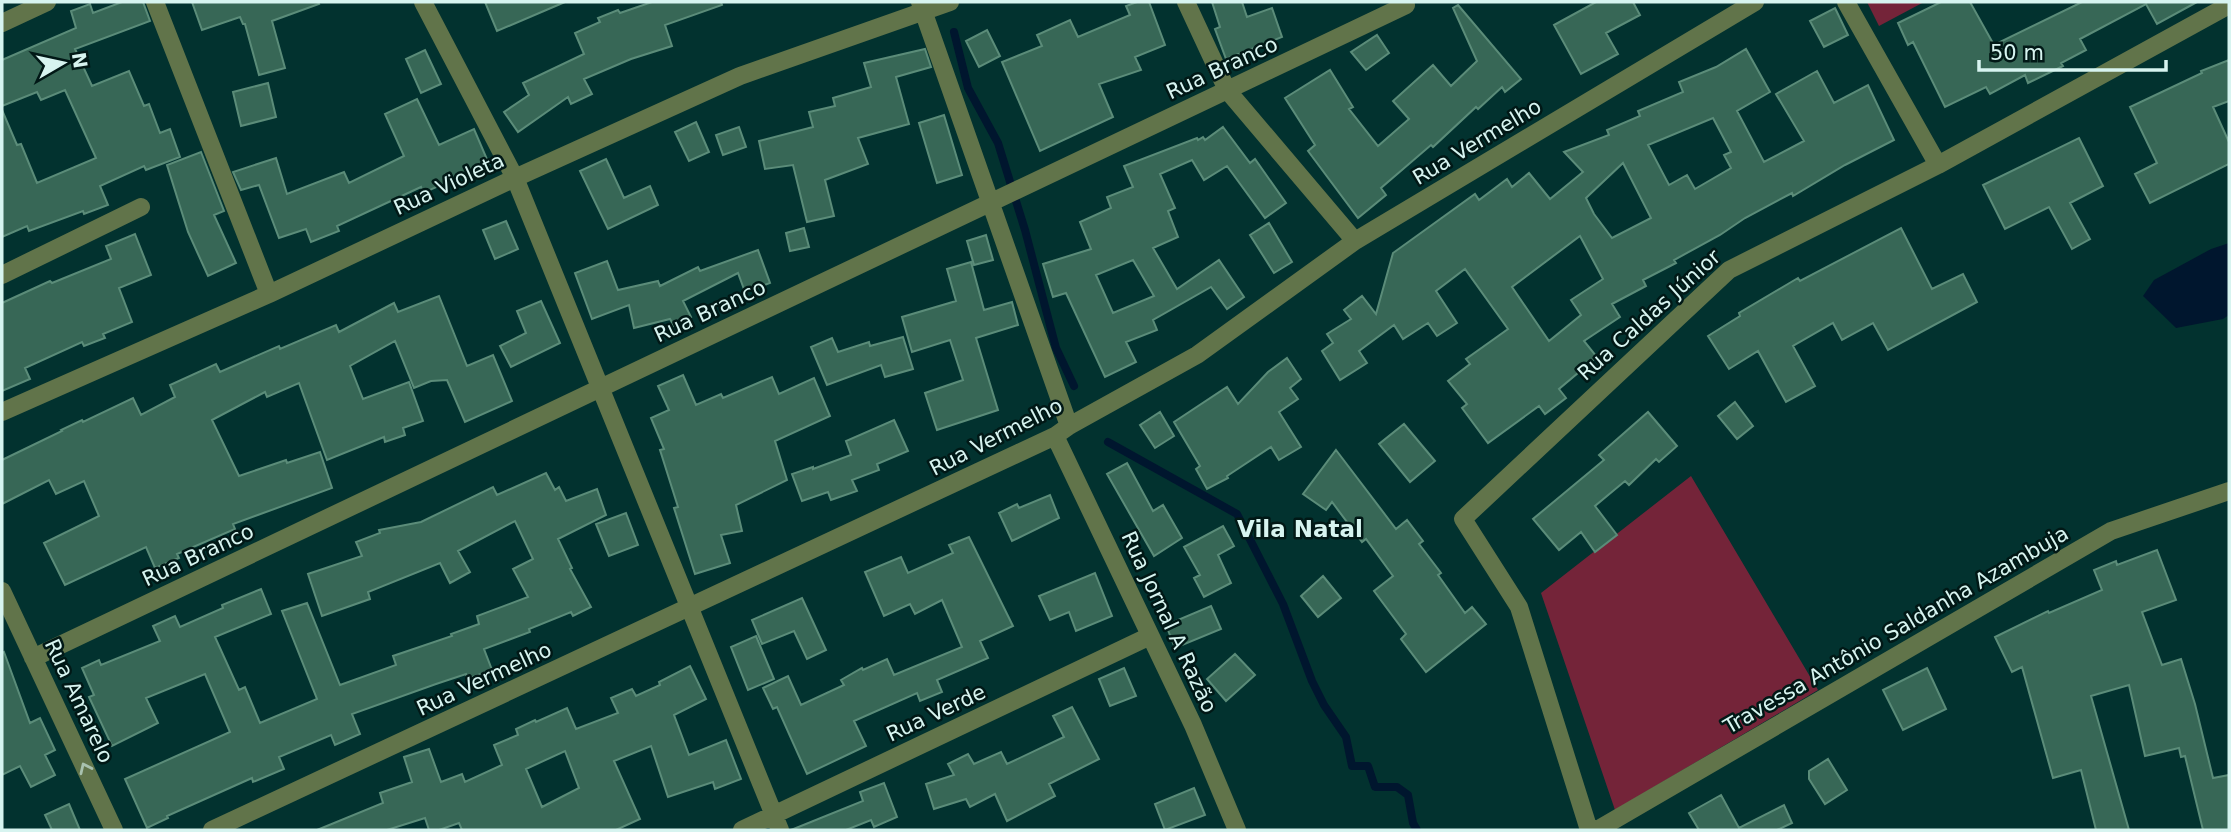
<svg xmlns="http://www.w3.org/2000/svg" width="2231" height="832" viewBox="0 0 2231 832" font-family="'DejaVu Sans',sans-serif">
	<rect width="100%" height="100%" fill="#02322f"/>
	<!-- green -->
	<path fill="#742439" d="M1867,2H1924L1879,26Z
		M1691,476L1818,690L1615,810L1541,593Z"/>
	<!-- water -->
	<path fill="#00162e" d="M2229,243V315L2223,319L2176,328L2143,296L2154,280L2211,249Z"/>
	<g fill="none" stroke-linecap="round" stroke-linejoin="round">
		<!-- stream -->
		<path stroke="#00162e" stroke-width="8" d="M954,32L968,88L998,143L1025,230L1056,348L1074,386
			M1108,442L1237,514L1283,604L1312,681L1324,705L1346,737L1352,766H1368L1375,787H1397L1408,795L1413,823L1417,830"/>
	</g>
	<!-- building -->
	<path fill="#376756" stroke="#5b8c79" stroke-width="2" fill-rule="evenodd" d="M122,2H143L150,21L75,49L92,86L129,71L144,106L149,104L160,133L170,129L180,157L146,170L144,166L100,186L108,205L84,214L83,211L29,231L27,226L2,237V110L17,145L21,144L37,183L96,158L65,90L41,100L37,92L2,106V60L76,28L71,11L90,4L93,13Z
		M192,2H318L319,4L272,21L285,68L259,75L245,24H243L240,17L202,30Z
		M485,2H565L497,31Z
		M652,2H721L722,5L665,25L672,46L631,59L584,79L592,94L571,104L568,97L518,132L504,112L529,95L523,83L584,54L575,33L600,22L598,18L618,10L620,13Z
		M1137,2H1149L1165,45L1135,57L1141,70L1099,84L1113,117L1040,151L1002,62L1042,46L1037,35L1070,20L1078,37L1130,15L1126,6Z
		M1212,2H1242L1247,17L1272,8L1282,37L1226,59L1215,29L1220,27Z
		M1596,2H1633L1640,15L1606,33L1618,54L1581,74L1554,25Z
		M1941,2H1970L1994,45L2082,2H2197L2157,24L2146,4L2080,39L2086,50L2061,63L2063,66L2028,83L2025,75L1990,94L1986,87L1945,107L1913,42L1908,45L1898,23Z
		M1458,5L1521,79L1505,92L1502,87L1478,109L1476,107L1433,147L1431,145L1381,188L1386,195L1358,218L1308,151L1315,145L1285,98L1330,70L1353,107L1349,109L1378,146L1409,119L1393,101L1433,65L1451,86L1477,61L1453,8Z
		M1835,8L1848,35L1824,47L1810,21Z
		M987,30L1000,56L979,67L966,41Z
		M1377,35L1389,53L1366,70L1351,52Z
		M925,49L931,67L896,77L909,124L858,138L868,164L825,180L834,216L807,222L793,165L765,169L759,141L813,127L809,112L835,106L833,98L871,87L864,63Z
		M1746,49L1770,92L1737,111L1764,162L1804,141L1776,94L1817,71L1834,103L1868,85L1894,140L1845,165L1793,196L1792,193L1745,218L1720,235L1674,260L1676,263L1643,280L1646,286L1612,304L1620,317L1584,341L1597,357L1559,389L1566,398L1545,414L1539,406L1488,443L1462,408L1467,404L1448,381L1470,364L1466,359L1508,329L1465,269L1436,291L1457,323L1437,336L1428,323L1403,339L1394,325L1359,351L1367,363L1340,380L1322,351L1333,343L1327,334L1351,319L1344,310L1362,296L1376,314L1393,253L1475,194L1479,200L1507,179L1512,187L1529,173L1550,199L1583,172L1564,152L1609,135L1607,130L1640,116L1638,111L1683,92L1679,82L1716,67ZM1713,118L1731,152L1724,155L1731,168L1695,189L1687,175L1669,185L1648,145ZM1623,163L1651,218L1612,238L1594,214L1586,198ZM1580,236L1603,279L1571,300L1581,315L1549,341L1512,287Z
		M425,50L441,84L421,93L406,59Z
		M2229,60V101L2213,107L2229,142V164L2150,203L2135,174L2157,163L2130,107L2202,73L2201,71Z
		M268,83L276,117L241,126L233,92Z
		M417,99L439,145L474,129L489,164L423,193L421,187L337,226L339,231L311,242L306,229L279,238L259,185L241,190L233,172L276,158L287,194L344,172L349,183L404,156L385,114Z
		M944,115L962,175L937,183L919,123Z
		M696,122L709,152L689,161L675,132Z
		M739,127L746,147L723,155L716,135Z
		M1223,127L1250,163L1255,159L1286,203L1265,218L1227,166L1204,180L1192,160L1160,174L1175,208L1168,211L1178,237L1153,248L1177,289L1219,260L1244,297L1227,309L1211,287L1153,320L1157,330L1126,342L1136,362L1105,377L1066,293L1053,297L1043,264L1091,249L1080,222L1111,208L1107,197L1133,187L1124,166L1197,138L1198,140L1203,137L1205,140ZM1133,260L1154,296L1113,313L1096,275Z
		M2079,138L2103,186L2070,203L2090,239L2072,249L2049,207L2005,229L1983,185Z
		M201,152L224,211L214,215L236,263L208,276L188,232L167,165Z
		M606,159L624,198L650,186L658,205L608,229L580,171Z
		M506,221L518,249L495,259L483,230Z
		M1269,223L1292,262L1274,273L1250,235Z
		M804,228L809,247L790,251L786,233Z
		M1901,228L1932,289L1963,274L1977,302L1888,350L1873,323L1842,340L1833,323L1793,346L1815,386L1786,402L1758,351L1729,369L1708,336L1740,316L1739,313L1798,278L1800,281Z
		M135,234L151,275L119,288L132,322L103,334L105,338L84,346L82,342L25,368L30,379L2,391V303L50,281L52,283L111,259L106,246Z
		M986,235L993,260L974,265L967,241Z
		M758,250L770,283L745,292L738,273L683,301L691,317L674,326L670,319L634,328L629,305L592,319L575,273L607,261L618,290L658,281L660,286L698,267L700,271Z
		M971,262L984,310L1012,302L1018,325L976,338L998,410L937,430L925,393L963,380L950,340L912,352L902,317L956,301L947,269Z
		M439,296L467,366L493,355L512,401L465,422L447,380L431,381L414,388L395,341L350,366L363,399L409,382L423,421L403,428L405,435L385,442L384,437L327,460L299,383L267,397L265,392L212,420L239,476L286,460L287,463L320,452L332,488L233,524L235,529L177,554L179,558L155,568L146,547L65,585L44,543L99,516L84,481L56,494L49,480L2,504V460L62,431L61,430L82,420L83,422L133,398L141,415L175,397L170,385L216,364L220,372L279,346L280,349L336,325L339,332L394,303L398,312Z
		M541,301L560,343L511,367L500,346L526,333L517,311Z
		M903,337L913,369L885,377L881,365L827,385L811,347L832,338L838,352L869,342L870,346Z
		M1287,358L1301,379L1290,388L1298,399L1279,412L1301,447L1279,460L1271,447L1227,476L1228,478L1207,489L1196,469L1200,466L1174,422L1227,387L1238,404L1268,372Z
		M683,375L696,405L721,394L723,398L772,377L779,394L814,378L830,416L775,441L787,480L736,505L742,531L721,535L730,563L695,574L674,508L678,507L660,450L664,449L651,418L669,410L658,386Z
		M1735,402L1753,426L1737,439L1718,416Z
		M1160,412L1174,436L1155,448L1140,425Z
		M1648,412L1677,446L1659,462L1656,459L1629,485L1625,481L1595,506L1617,535L1595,552L1581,532L1559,550L1533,519L1604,460L1599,455Z
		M894,420L908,451L877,464L879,470L852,480L857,491L831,500L828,492L802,501L792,474L813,467V469L851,455L846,441Z
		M1404,424L1435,461L1410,482L1379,444Z
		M1336,450L1396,529L1407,520L1423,541L1419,544L1441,573L1438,575L1465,613L1472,607L1486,624L1426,672L1401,639L1406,634L1374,591L1393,576L1366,539L1362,542L1332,502L1326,510L1303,494Z
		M1127,463L1153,511L1163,505L1182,538L1154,556L1107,474Z
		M546,473L555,490L559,487L566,501L597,489L606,515L558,539L572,568L570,569L591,607L573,616L571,612L529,629L530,632L484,649L492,670L467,679L466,674L436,684L352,714L360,734L335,745L331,735L279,757L284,769L253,782L252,778L167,816L168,818L147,828L125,779L230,732L205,674L146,698L158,723L112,746L89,697L94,695L82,668L99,660L101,665L160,641L153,626L175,616L180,627L223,608L222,605L261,589L271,614L215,637L239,690L245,687L260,723L317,699L282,611L307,603L340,685L396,665L393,656L452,636L451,634L479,624L477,616L528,597L513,569L533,559L515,521L458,551L470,572L450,583L440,563L368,592L370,599L322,616L308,574L362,556L356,542L380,533L379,530L421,522L493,487L497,495Z
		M1050,495L1059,518L1012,541L999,513L1017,504L1019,508Z
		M626,513L638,545L609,556L596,524Z
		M1223,526L1234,546L1218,555L1231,583L1204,597L1194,578L1200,575L1184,547Z
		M969,537L1013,626L980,641L988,658L937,680L942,692L920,701L917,693L854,721L866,746L807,774L777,707L773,709L763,688L788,676L801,705L844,685L841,680L862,668L863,670L887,659L894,675L962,647L942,600L915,614L910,604L884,616L865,572L901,557L908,573L953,553L949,545Z
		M2157,550L2176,600L2142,612L2162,665L2181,659L2195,704L2213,778L2229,775V830H2203L2185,756L2181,757L2179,748L2145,756L2129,685L2091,696L2129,830H2096L2081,770L2053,778L2022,667L2012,672L1995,637L2048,611L2049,613L2102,590L2094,570L2116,561L2117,565Z
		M1095,573L1112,616L1076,631L1069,612L1050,620L1039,596Z
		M1323,576L1341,598L1318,617L1301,596Z
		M802,598L826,650L807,659L794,631L762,644L752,620Z
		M1211,606L1221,629L1175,648L1166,625Z
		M756,636L774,679L748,690L731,647Z
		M4,652L30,723L40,718L55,750L45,755L55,775L31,787L20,766L2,775V653Z
		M1235,654L1255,675L1226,701L1207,679Z
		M690,666L706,699L674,715L689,755L726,740L741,779L715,789L713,782L668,797L651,746L614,761L640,819L616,830H462L459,823L439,830H429L425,818L387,830H317L383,803L380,793L412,782L404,757L429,749L441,782L462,774L465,782L502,765L494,745L518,735L516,729L535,720L536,722L567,708L576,729L618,713L611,698L632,689L636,696L660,685L659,682ZM565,751L579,788L542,807L526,769Z
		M1124,668L1136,696L1110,706L1099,679Z
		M1927,668L1946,709L1903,730L1883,690Z
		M1072,707L1099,759L1049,784L1055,796L1007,821L995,794L970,807L966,799L934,809L926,784L954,775L948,764L968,754L974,764L1001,752L1007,764L1064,737L1053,716Z
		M1828,759L1847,790L1825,804L1809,779V771Z
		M884,783L897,817L874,827L871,820L846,830H791L863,801L860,792Z
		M1194,788L1205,815L1165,830L1155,804Z
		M1721,795L1739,828L1784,805L1792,823L1777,830H1699L1689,813Z
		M69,804L80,830H52L45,815Z"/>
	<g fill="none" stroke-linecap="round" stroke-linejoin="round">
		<!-- minor -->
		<path stroke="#61744a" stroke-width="18" d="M155,2L269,294
			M423,2L515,178L780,830
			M920,2L1069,426
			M1186,2L1227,90L1355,241
			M1846,2L1938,165
			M2,23L47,2
			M2,275L141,207
			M2,412L269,294L515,178L740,76L950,2
			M1055,436L1193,725L1237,830
			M2,591L114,830
			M33,658L1406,5
			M212,830L1055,436L1069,426L1197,355L1355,241L1755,2
			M742,830L1150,636
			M1589,830L1519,607L1463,519L1729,270L1938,165L2229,5
			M1597,830L2111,531L2229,491"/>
	</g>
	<!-- one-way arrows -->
	<defs><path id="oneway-chevron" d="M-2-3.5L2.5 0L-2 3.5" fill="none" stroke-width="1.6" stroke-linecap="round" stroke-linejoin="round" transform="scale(1.75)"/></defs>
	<use stroke="#a8c1ae" href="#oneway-chevron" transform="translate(85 768) rotate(-115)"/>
	<g text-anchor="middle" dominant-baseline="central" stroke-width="5" stroke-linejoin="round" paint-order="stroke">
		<!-- street labels -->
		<g font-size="21" fill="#d7f4f0" stroke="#011816">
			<text transform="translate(1222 68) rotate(-25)">Rua Branco</text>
			<text transform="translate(1477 142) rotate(-31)">Rua Vermelho</text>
			<text transform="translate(449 184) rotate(-25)">Rua Violeta</text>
			<text transform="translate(710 311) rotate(-25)">Rua Branco</text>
			<text transform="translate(1649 315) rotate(-42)">Rua Caldas Júnior</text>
			<text transform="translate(996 437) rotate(-27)">Rua Vermelho</text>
			<text transform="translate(198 555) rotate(-25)">Rua Branco</text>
			<text transform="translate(1169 622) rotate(65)">Rua Jornal A Razão</text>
			<text transform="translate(1896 630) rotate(-30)">Travessa Antônio Saldanha Azambuja</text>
			<text transform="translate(484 679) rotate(-25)">Rua Vermelho</text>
			<text transform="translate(79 701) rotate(65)">Rua Amarelo</text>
			<text transform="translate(936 713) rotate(-25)">Rua Verde</text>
		</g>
		<!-- neighbourhood labels -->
		<g font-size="23" font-weight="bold" fill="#d7f4f0" stroke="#011816">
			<text x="1300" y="529">Vila Natal</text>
		</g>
	</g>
	<!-- border -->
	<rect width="2231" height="832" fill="none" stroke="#d7f4f0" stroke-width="7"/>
	<!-- north arrow -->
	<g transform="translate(63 63) rotate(81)" stroke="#011816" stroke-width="5" paint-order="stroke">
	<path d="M0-5L12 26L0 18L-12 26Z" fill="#d7f4f0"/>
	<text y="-10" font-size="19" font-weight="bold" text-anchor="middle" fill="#d7f4f0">N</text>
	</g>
	<!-- scale -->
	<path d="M1979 60v10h187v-10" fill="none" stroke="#d7f4f0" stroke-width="3.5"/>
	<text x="1990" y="60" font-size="21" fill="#d7f4f0" stroke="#011816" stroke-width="5" paint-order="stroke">50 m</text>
</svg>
